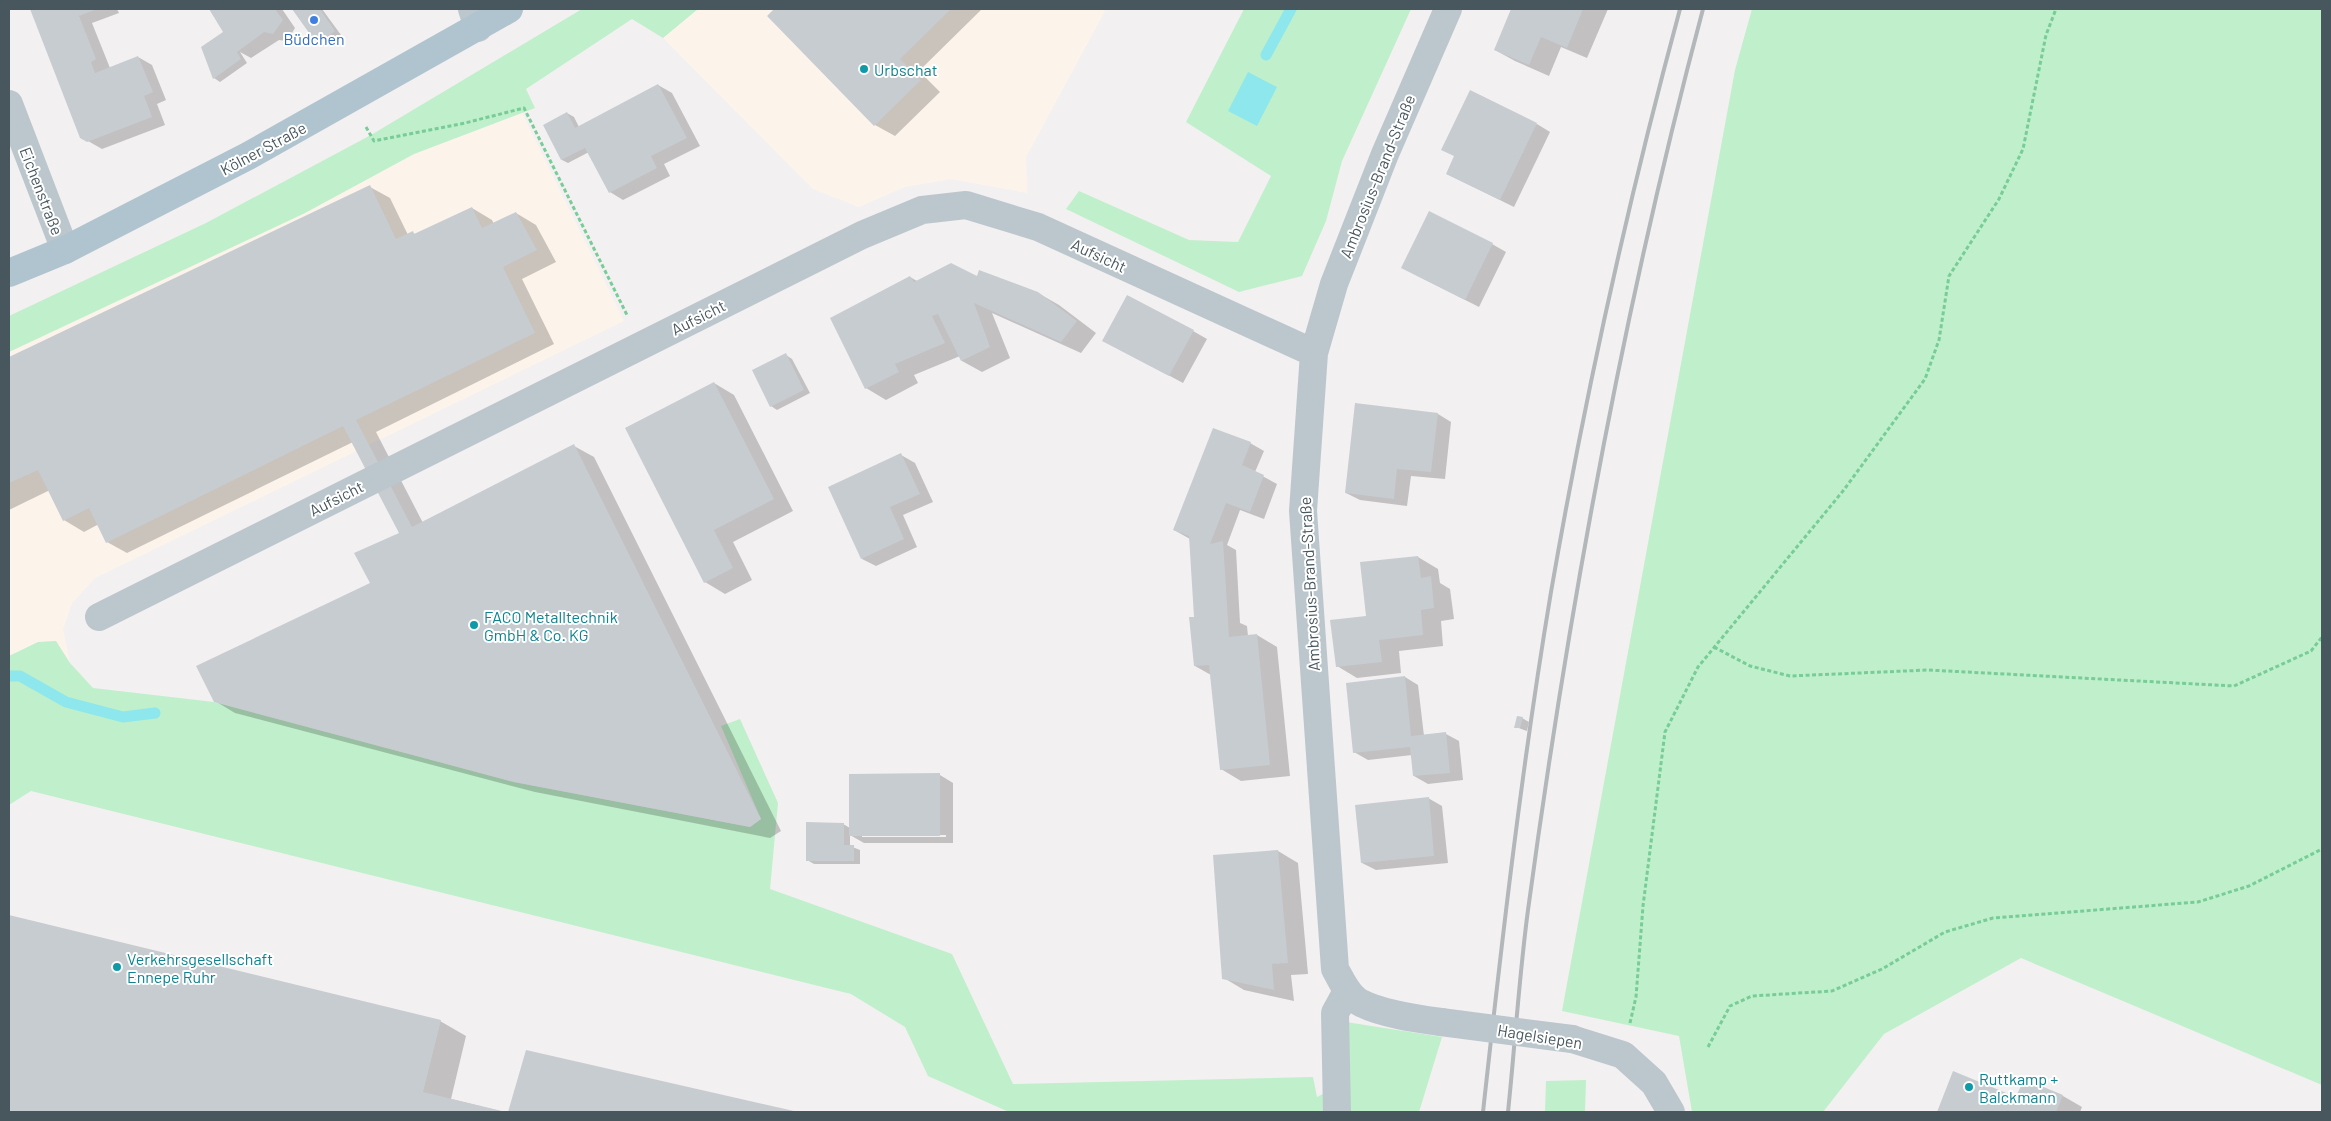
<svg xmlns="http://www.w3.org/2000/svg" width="2331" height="1121" viewBox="0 0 2331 1121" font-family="Barlow,sans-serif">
	<rect width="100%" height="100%" fill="#f3f0f1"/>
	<!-- commercial -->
	<path fill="#fcf4eb" d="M698,9H1106L1026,157L1027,193L951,179L905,187L859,207L813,189L663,38Z
		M522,113L624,321L95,578L72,603L63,629L70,663L56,641L38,642L9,656V352L305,213L414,154Z"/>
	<!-- green -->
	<path fill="#c0efcb" d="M582,9H698L663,38L632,19L526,89L535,108L414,154L305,213L9,352V316L206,223L371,135Z
		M1244,9H1411L1342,161L1326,221L1302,276L1239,292L1066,209L1079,191L1189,240L1238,242L1271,176L1186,122Z
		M1752,9H2322V1085L2021,958L1884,1034L1823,1112H1692L1679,1036L1562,1011L1735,70Z
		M56,641L70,663L93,688L214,702L514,782L750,827L761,819L721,726L740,719L778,803L770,889L952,954L1013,1084L1313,1077L1317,1097L1347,1081L1346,1022L1442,1037L1419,1112H1009L928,1076L905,1027L851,994L31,791L9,805V656L38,642Z
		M1586,1080L1585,1112H1545L1546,1081Z"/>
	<!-- water -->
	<path fill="#8de7ec" d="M1248,72L1277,87L1257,126L1228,111Z"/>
	<!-- shadow -->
	<path fill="#0003" fill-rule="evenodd" d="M31,9H117L119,13L92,23L110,68L138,57L152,65L166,100L157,104L165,125L102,149L81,137Z
		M211,9H282L295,28L287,41L279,40L251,58L240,52L247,63L220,82L214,78L225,32L210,10Z
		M294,9H322L341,35L325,46L318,43Z
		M776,9H982L919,71L940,92L895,136L875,125L768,16Z
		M1512,9H1608L1587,58L1561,47L1549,76L1515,61L1495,50Z
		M658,85L672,93L700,146L664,164L670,176L623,200L610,192L589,152L568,163L562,160L567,113L574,117L579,127Z
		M1537,124L1550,132L1514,207L1447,174Z
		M370,187L390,198L408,235L413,233L417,235L472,208L492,220L494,224L516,213L536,225L556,262L522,279L554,344L376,432L423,523L574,446L594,457L781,831L770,838L535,792L235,713L215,701L372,584L401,534L353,442L127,553L107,542L99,524L84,532L64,520L50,490L9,510V409L13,412L9,402V358Z
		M1492,244L1506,252L1479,307L1416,275Z
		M910,277L917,281L978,278L1038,293L1059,305L1096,333L1081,353L992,313L1010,358L982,372L962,361L960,356L914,375L918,383L886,400L866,388Z
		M1193,331L1207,339L1183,383L1118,348Z
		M786,355L792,359L810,393L777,410L771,406Z
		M714,383L734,395L793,511L733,542L752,580L725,594L705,582L626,428Z
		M1357,405L1438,414L1451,422L1445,479L1411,476L1407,506L1360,500L1346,493Z
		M1250,443L1264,451L1255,472L1277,484L1264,519L1240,510L1227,545L1236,550L1240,623L1247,626L1248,636L1257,635L1277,647L1290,776L1241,781L1221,769L1211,675L1195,666V618L1190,539L1174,530Z
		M901,455L915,463L933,502L903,515L917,547L876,566L862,559Z
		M1418,557L1438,569L1440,583L1450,589L1454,619L1441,621L1443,646L1399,651L1401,673L1357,678L1337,666L1368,617Z
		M1405,677L1418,685L1424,736L1446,734L1459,741L1463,780L1428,784L1414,776L1412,755L1368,760L1354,752Z
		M1522,718L1529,722L1527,731L1516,727Z
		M940,775L953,783V843H864L850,835V846L860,850V864H814L807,860L843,824L850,828ZM862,835H946V837H862Z
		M1428,798L1442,806L1448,863L1376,870L1362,863Z
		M1278,851L1298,863L1308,974L1291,975L1294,1001L1244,990L1224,978Z
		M9,916L440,1021L466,1036L451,1099L504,1112H9Z
		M527,1051L791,1112H509Z
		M1954,1073L2017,1099L2063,1096L2082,1107L2080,1112H1938Z"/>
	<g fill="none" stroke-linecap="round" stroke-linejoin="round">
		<!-- stream -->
		<path stroke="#8de7ec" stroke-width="11" d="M1266,55L1291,9
			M9,676H20L66,702L123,717L155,713"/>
	</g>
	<!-- building -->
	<path fill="#c7ccd0" d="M30,9H97L79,16L96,59L91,62L95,73L138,56L153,92L144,96L152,117L87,142L80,138Z
		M209,9H275L283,20L273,34L264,32L237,52L241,59L213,79L201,47L223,32Z
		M292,9H320L335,31L317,44Z
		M774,9H951L900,59L921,80L874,126L767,16Z
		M1511,9H1583L1567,48L1541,37L1529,65L1494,50Z
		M658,84L687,138L651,156L657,168L609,193L585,148L561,160L543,125L567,112L575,128Z
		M1470,90L1537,123L1500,200L1446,174L1454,156L1441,150Z
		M370,185L396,239L413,231L414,234L472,207L482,228L516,212L537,250L503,267L535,333L356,420L412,527L574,444L761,819L750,827L514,782L214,702L196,666L370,583L354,553L399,533L343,426L106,543L89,508L63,521L38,470L9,483V357Z
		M1429,211L1493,243L1465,300L1401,268Z
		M951,263L977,276L979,270L1038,292L1077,321L1061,342L974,303L990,347L961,361L938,314L932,316L945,343L895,364L899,372L865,389L830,318L910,276L914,282Z
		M1127,295L1194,330L1169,376L1102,341Z
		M786,353L804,390L770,407L752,370Z
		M714,382L774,499L714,530L733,568L704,583L625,428Z
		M1355,403L1438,413L1431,472L1397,469L1394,499L1345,493Z
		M1213,428L1251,442L1242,465L1264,475L1250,512L1226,503L1210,544L1223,541L1229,637L1257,634L1270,765L1220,770L1209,665L1194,666L1189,617H1194L1189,536L1173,530Z
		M901,453L920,494L890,507L904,539L861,559L828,487Z
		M1418,556L1421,578L1431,576L1434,608L1421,610L1423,635L1379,640L1382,662L1336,667L1330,620L1366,616L1360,562Z
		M1405,676L1411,736L1446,732L1450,773L1413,776L1410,747L1353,753L1346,683Z
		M1517,716L1523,717L1520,728H1514Z
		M940,773V836H849V774Z
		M1429,797L1434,856L1361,863L1355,805Z
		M806,822L844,823V845H854V861H806Z
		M1278,850L1288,963L1272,964L1274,990L1222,979L1213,855Z
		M9,915L441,1020L423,1092L506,1112H9Z
		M526,1050L794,1111L793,1112H508Z
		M1953,1071L2016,1097L2024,1079L2063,1095L2056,1112H1937Z"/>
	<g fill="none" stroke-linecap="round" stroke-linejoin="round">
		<!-- path -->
		<path stroke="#78cd96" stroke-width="3" stroke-dasharray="4 2.5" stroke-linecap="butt" d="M366,127L374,141L465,123L524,108L627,315
			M1714,647L1750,666L1790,676L1928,670L2234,686L2311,651L2322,637
			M1630,1023L1636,997L1643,906L1665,732L1698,667L1843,491L1925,379L1939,340L1949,276L1999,199L2023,149L2046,35L2056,9
			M1708,1047L1730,1006L1752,996L1832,991L1882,969L1945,932L1993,918L2198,902L2249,886L2322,849"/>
		<!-- minor -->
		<path stroke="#bcc7cd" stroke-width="28" d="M472,9L478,28
			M9,104L65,250
			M99,617L862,235L922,210L966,205L1038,227L1314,353
			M1441,1022C1418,1019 1382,1014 1361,1003C1348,997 1342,981 1335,969L1303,511L1314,353L1334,284L1385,154L1448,9
			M1572,1039L1623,1055L1654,1083L1671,1112
			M1337,1112L1335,1013L1347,991"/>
		<!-- major -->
		<path stroke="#b0c4cf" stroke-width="28" d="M9,273L65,250L248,156L509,9"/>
		<!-- rail -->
		<path stroke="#b2b7ba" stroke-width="4" d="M1483,1112C1502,939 1522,765 1551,592C1585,396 1628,201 1680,9
			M1508,1112C1515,1045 1519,977 1528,910C1569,607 1624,305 1703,9"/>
		<!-- minor-bridge -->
		<path stroke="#bcc7cd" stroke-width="28" d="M1441,1022L1572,1039"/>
	</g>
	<!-- markers -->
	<circle fill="#3f7fe0" stroke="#fff" stroke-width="2" cx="314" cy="20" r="5"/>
	<g fill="#0f9aa8" stroke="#fff" stroke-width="2">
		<circle cx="864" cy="69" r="5"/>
		<circle cx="474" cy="625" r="5"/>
		<circle cx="117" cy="967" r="5"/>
		<circle cx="1969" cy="1087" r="5"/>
	</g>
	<g text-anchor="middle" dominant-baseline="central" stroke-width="4" stroke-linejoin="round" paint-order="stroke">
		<!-- shop labels -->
		<g font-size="16" fill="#366cbe" stroke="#fff">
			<text x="314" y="38">Büdchen</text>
		</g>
		<!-- culture labels -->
		<g font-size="16" fill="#0d838f" stroke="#fff" text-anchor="start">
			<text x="874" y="69">Urbschat</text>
			<text x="484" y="616">FACO Metalltechnik<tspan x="484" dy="18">GmbH &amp; Co. KG</tspan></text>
			<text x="127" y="958">Verkehrsgesellschaft<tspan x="127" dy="18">Ennepe Ruhr</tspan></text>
			<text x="1979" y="1078">Ruttkamp +<tspan x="1979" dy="18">Balckmann</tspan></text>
		</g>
		<!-- street labels -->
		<g font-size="16" fill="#48575e" stroke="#fff">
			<text transform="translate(263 148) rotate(-28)">Kölner Straße</text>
			<text transform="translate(1377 176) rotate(-68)">Ambrosius-Brand-Straße</text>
			<text transform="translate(42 191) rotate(69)">Eichenstraße</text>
			<text transform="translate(1099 255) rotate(25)">Aufsicht</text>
			<text transform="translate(698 317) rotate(-27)">Aufsicht</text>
			<text transform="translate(336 498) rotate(-27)">Aufsicht</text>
			<text transform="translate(1309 584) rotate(-93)">Ambrosius-Brand-Straße</text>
			<text transform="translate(1540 1036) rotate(9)">Hagelsiepen</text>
		</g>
	</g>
	<!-- border -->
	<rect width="2331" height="1121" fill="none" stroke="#48575e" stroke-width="20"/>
</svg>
